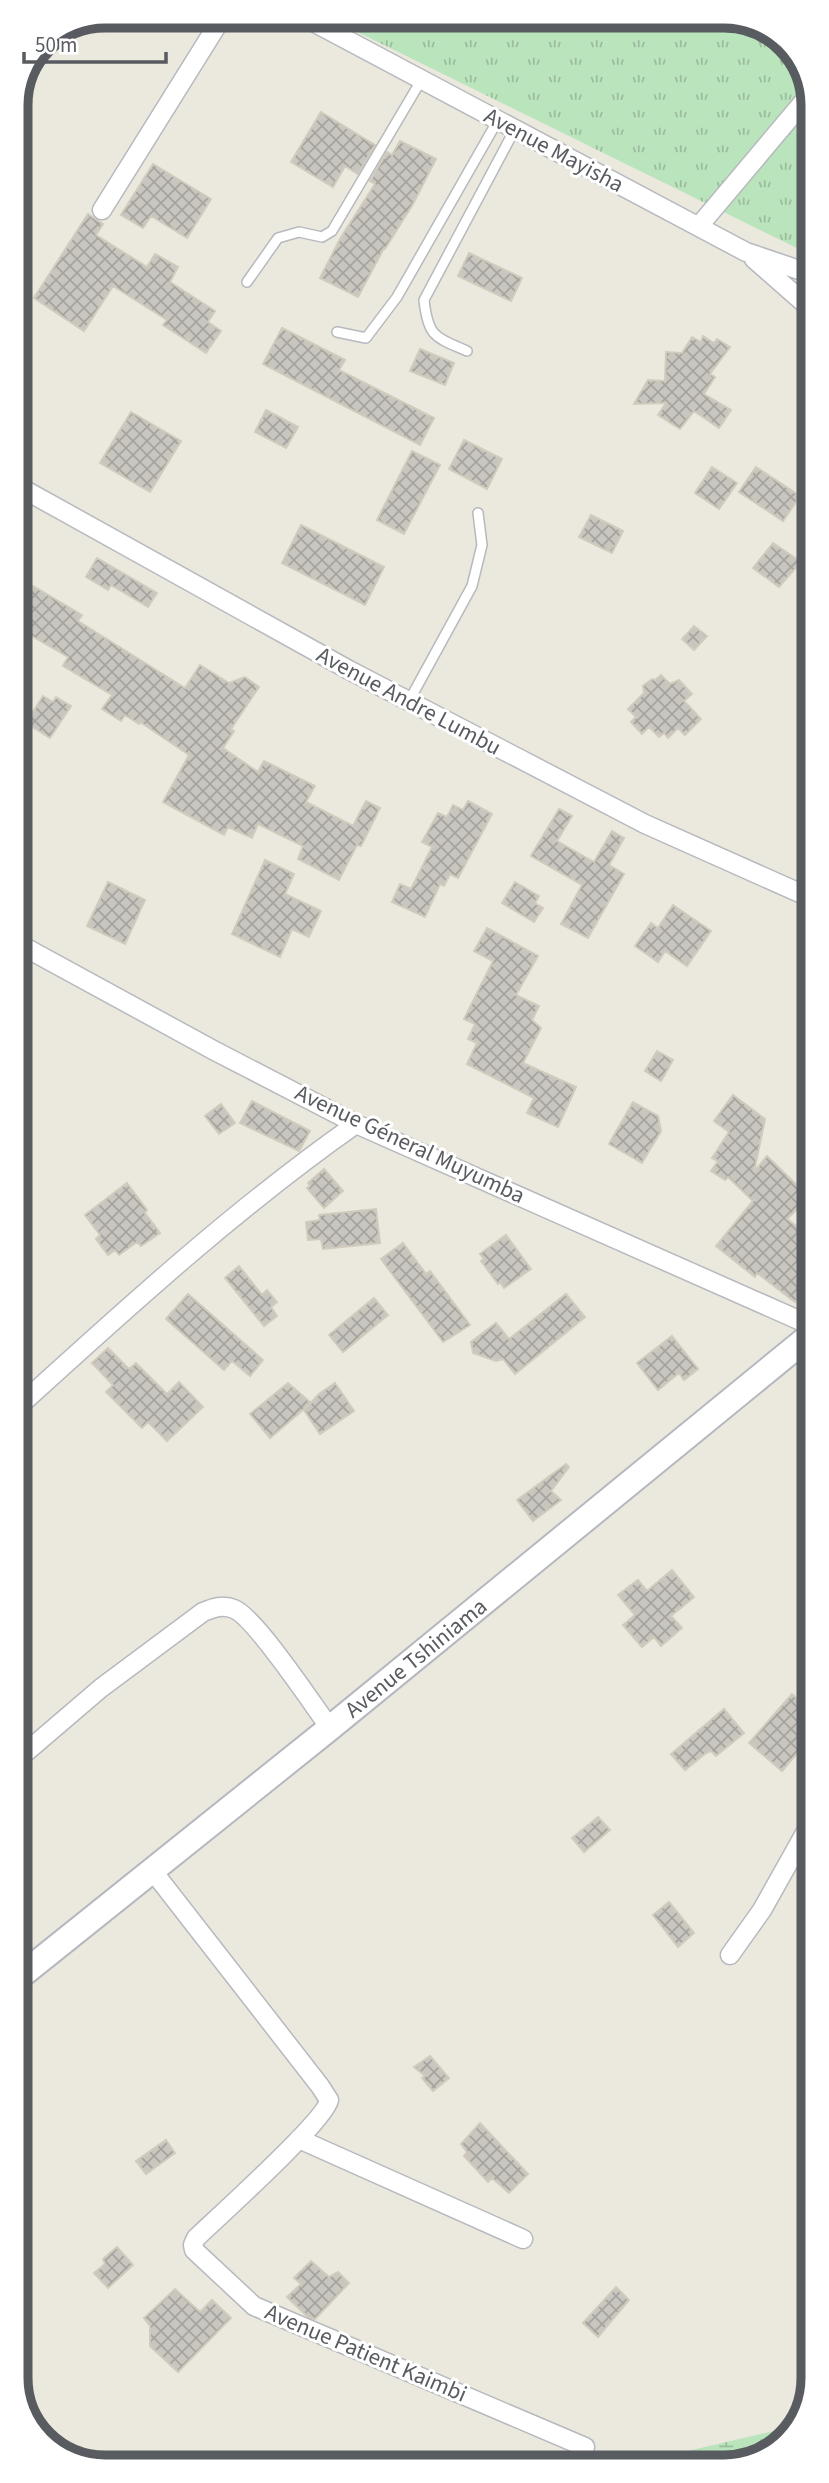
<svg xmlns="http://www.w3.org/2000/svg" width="829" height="2483" viewBox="0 0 829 2483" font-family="'Source Sans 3',sans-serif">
	<defs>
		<pattern id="grass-tufts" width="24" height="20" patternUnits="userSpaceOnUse" patternTransform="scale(1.75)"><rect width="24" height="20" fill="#bae4bc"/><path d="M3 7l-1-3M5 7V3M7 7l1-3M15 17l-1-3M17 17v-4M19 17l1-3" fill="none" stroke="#9abc9c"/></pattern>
		<pattern id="wetland-marsh" width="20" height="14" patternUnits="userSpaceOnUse" patternTransform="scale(1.75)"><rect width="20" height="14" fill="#bae4bc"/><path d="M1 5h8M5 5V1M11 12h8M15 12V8" fill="none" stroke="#9abc9c"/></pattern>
		<pattern id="building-cross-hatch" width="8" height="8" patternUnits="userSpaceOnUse" patternTransform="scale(1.75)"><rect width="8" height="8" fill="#c8c6be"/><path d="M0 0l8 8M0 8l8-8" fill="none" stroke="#a5a49e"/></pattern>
	</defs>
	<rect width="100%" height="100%" fill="#ebe9de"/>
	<!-- grass -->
	<path fill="url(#grass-tufts)" d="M325,16H730L782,38L810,83L811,255Z"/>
	<!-- wetland -->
	<path fill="url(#wetland-marsh)" d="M801,2413L794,2433L746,2464L627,2465L774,2431Z"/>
	<!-- building -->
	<path fill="url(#building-cross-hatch)" stroke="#d0cbbd" stroke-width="2" d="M321,112L375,145L358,174L345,166L333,187L291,162Z
		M400,141L436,159L413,204L385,249L384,248L358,297L320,278L340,239L375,184L370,181L387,152L392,155Z
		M153,164L211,199L187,238L151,216L143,228L121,215Z
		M88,214L103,224L96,235L147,267L155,254L178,267L170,282L215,311L208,322L221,331L206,353L163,325L167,320L113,286L84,331L34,298Z
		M469,253L522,278L511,301L458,276Z
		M282,328L345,360L339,370L434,418L420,445L263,364Z
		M703,336L714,343L717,339L730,347L710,374L715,377L704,394L731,410L719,428L694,411L680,429L658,415L666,403L634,404L648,380L665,381L666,352L682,353L692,337L701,342Z
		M420,349L454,363L445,385L410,371Z
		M266,410L298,427L286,448L255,432Z
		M131,412L181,441L150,492L100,463Z
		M464,440L502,459L487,489L449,469Z
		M412,451L440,465L404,534L377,520Z
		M712,467L737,483L719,509L695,493Z
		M756,467L800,496L783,521L739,492Z
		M591,515L623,531L612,553L579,537Z
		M301,525L384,567L365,605L282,563Z
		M773,543L801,562L779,587L753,568Z
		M97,558L157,593L148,607L111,585L108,590L86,577Z
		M33,586L82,615L78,621L185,688L200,665L229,683L245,677L259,687L231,729L234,731L223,748L258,772L264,761L315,786L306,802L353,826L366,801L380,808L361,846L357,845L339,880L298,859L303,846L258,824L252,838L228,827L224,835L163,802L189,755L140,722L139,724L125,715L121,721L102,709L112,695L63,666L68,657L30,635L32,632L17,623V614Z
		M694,626L707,636L694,650L682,639Z
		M661,675L670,684L679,680L692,694L684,701L701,719L685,735L678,728L668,738L664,733L659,737L649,727L642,734L631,722L636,717L628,709L644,693L643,686L652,679L655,680Z
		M43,696L53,702L56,697L71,706L50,738L26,723Z
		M468,801L492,814L458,878L450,874L444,886L440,884L425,917L392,902L400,884L411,889L432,847L422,842L438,813L447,817L453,805L463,810Z
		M559,809L572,816L557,841L594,862L612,831L624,838L609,865L624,874L588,938L561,924L582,885L531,856Z
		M265,860L294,874L285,894L321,911L309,937L292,929L280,957L232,934Z
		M108,882L145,900L125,944L87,926Z
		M515,882L539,896L535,903L543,908L534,922L502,903Z
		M673,905L711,931L687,966L665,951L658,962L635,946L651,923L658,928Z
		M487,928L538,956L516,995L539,1006L532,1020L541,1028L523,1063L576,1087L558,1127L527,1113L534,1098L467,1064L477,1043L468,1039L475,1024L464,1019L493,961L474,951Z
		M657,1051L673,1060L661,1081L645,1071Z
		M733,1095L765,1119L754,1172L767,1156L809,1197L787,1219L812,1238V1280L795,1302L757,1273L755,1277L716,1246L753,1201L728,1177L725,1180L711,1171L718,1161L712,1158L729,1132L714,1121Z
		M252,1101L310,1131L299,1151L240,1123Z
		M633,1102L658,1116L661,1131L642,1163L609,1144Z
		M221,1104L235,1123L219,1134L205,1116Z
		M324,1169L343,1191L324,1208L307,1188L310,1186L308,1183Z
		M127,1183L147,1210L145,1213L160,1233L141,1246L137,1242L119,1255L115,1250L108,1255L96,1239L100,1235L85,1215Z
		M376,1209L380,1243L323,1249L321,1239L308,1240L306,1222L320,1220L319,1215Z
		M506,1235L531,1269L504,1288L500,1282L498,1284L481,1261L484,1259L480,1254Z
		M403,1243L426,1274L430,1271L470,1325L443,1342L381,1259Z
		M239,1266L262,1295L267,1290L277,1302L271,1307L277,1316L264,1326L225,1278Z
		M188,1294L263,1360L250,1376L232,1361L224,1370L166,1319Z
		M566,1294L585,1317L515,1374L503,1359L496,1361L473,1353L471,1342L496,1323L509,1339Z
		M374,1298L388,1315L343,1352L329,1335Z
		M672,1336L698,1369L684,1380L679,1373L658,1390L637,1363Z
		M108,1348L129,1369L136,1363L167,1394L179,1382L203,1407L167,1441L148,1422L142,1428L106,1392L113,1385L92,1363Z
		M288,1383L311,1403L270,1438L250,1414Z
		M335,1383L354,1411L320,1434L304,1410L319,1394Z
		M566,1464L569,1467L551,1491L561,1500L533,1521L517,1500Z
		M672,1570L694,1597L671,1616L682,1628L661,1646L654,1637L642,1647L623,1625L635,1615L618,1595L638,1580L647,1591Z
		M792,1694L810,1710L802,1719L812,1728V1736L782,1771L749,1743Z
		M724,1709L744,1733L716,1756L711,1751L706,1753L685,1770L671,1754Z
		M598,1817L610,1830L584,1852L572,1838Z
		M669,1902L694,1933L678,1947L653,1915Z
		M430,2056L449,2078L433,2091L422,2078L425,2076L414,2067Z
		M480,2123L528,2174L509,2193L492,2178L488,2182L464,2156L467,2152L461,2144Z
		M166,2140L175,2153L146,2174L136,2161Z
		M117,2247L133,2265L108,2288L94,2273L105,2264L103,2259Z
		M311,2261L329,2277L338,2272L349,2283L315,2319L308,2317L287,2297L301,2284L294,2278Z
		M616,2287L629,2300L598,2337L583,2323Z
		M175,2289L200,2312L212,2300L231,2318L178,2372L150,2346V2326L144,2318Z"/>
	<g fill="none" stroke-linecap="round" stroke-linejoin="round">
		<defs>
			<path id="lane" d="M247,282L278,238L299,232L322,237L332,231L422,79
				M337,332L366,338L397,297L498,120
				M467,351C435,337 428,337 424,300L515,129
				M409,701L472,586L482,545L478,513"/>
			<path id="street" d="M302,16L746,252L811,274
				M102,210L223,16
				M699,226L810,94
				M754,259L811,309
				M16,485L349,670L645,824L811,898
				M17,943L215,1051L356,1124L812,1326
				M18,1407C127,1308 235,1209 356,1124
				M18,1759L101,1688L203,1612C213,1608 223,1604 234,1609C255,1617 313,1705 330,1728
				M152,1870L320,2086L329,2100C326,2120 217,2218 196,2238L193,2245L194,2250L254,2306L585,2447
				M730,1955L762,1910L813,1819
				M299,2139L523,2239"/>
			<path id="secondary" d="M18,1978L330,1728L812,1334"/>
		</defs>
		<!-- lane casing -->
		<use href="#lane" stroke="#b7b9be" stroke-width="12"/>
		<!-- street casing -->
		<use href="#street" stroke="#b7b9be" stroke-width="21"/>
		<!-- secondary casing -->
		<use href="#secondary" stroke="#b5b8be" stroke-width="28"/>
		<!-- lane -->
		<use href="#lane" stroke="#fff" stroke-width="9"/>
		<!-- street -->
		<use href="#street" stroke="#fff" stroke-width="18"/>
		<!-- secondary -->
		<use href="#secondary" stroke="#fff" stroke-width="24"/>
	</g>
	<g text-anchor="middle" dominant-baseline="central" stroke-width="6" stroke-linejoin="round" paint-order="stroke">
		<!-- street labels -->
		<g font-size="23" fill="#585b60" stroke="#fff">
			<text transform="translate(554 150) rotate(28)">Avenue Mayisha</text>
			<text transform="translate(409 701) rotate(28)">Avenue Andre Lumbu</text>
			<text transform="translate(410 1144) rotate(25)">Avenue Géneral Muyumba</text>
			<text transform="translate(416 1658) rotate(-39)">Avenue Tshiniama</text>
			<text transform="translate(366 2353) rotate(23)">Avenue Patient Kaimbi</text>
		</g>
	</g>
	<!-- crop -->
	<path d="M0 0H829V2483H0ZM105 28H724A77 77 0 0 1 801 105V2378A77 77 0 0 1 724 2455H105A77 77 0 0 1 28 2378V105A77 77 0 0 1 105 28Z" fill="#fff" fill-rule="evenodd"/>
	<path fill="none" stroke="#585b60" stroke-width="9" d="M105 28H724A77 77 0 0 1 801 105V2378A77 77 0 0 1 724 2455H105A77 77 0 0 1 28 2378V105A77 77 0 0 1 105 28Z"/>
	<!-- scale -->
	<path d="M24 52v10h142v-10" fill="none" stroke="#585b60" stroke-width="3.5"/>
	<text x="35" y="52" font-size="21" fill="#585b60" stroke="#ffffff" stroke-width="5" paint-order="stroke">50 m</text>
</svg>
